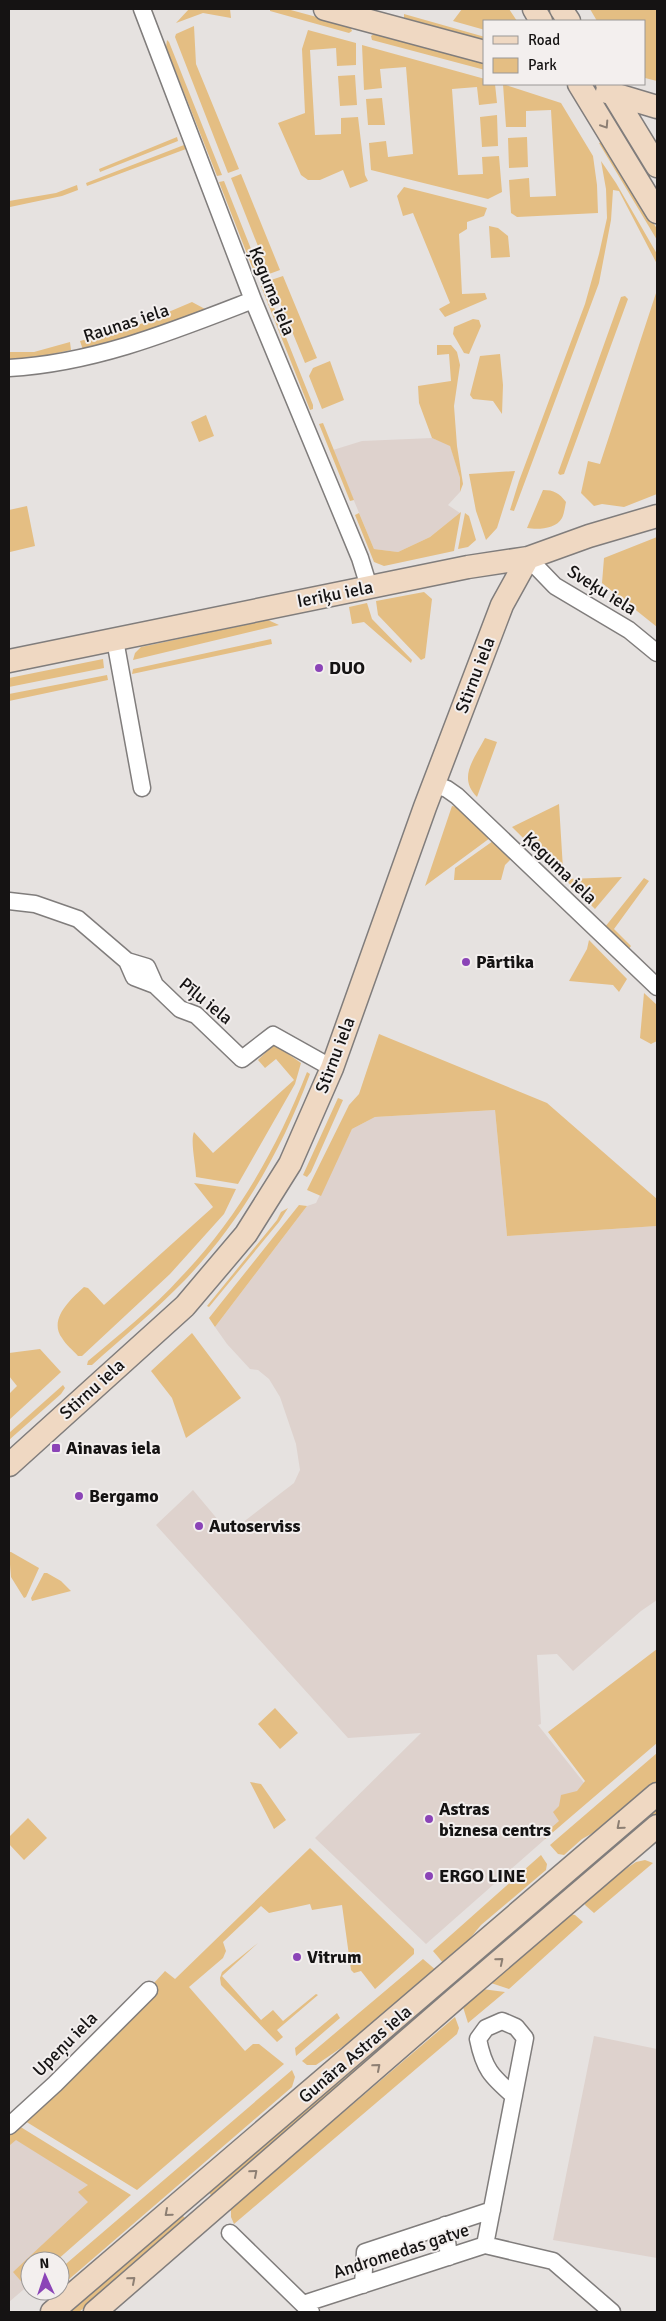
<svg xmlns="http://www.w3.org/2000/svg" width="666" height="2321" viewBox="0 0 666 2321" font-family="Signika,sans-serif">
	<rect width="100%" height="100%" fill="#e6e2e0"/>
	<!-- built -->
	<path fill="#ded2cd" d="M432,438L450,445L460,478V492L448,505L460,513L430,537L398,552L374,549L333,450L362,441Z
		M495,1110L507,1236L657,1226V1600L641,1611L573,1671L557,1654L537,1655L541,1724L538,1725L585,1784L560,1826L426,1944L315,1838L421,1733L348,1738L156,1525L193,1490L229,1533L294,1483L300,1470L296,1444L280,1397L269,1379L258,1370L250,1369L227,1344L215,1327L307,1206L316,1203L352,1129L375,1117Z
		M594,2036L657,2049V2258L553,2240Z
		M18,2137L105,2191L56,2261H30V2284L9,2302V2146Z"/>
	<!-- green -->
	<path fill="#e4be83" d="M189,9H230L231,18L203,13L176,23Z
		M270,9H287L350,26L352,31L349,33L270,11Z
		M462,9H509L517,21H485V30L453,21Z
		M590,9H657V81L645,78V21H597Z
		M404,14L485,37V40L404,18Z
		M194,26L196,64L239,169L228,173L175,37L176,34Z
		M308,30L356,43V65L337,66L336,48L310,50L315,135L341,134V118L358,117L365,175L368,181L350,188L343,170L320,180H308L301,175L278,123L305,113L302,49Z
		M374,34L485,64V70L372,40L371,36Z
		M167,40L169,42L222,175L217,176L166,47Z
		M362,45L485,79V84H495L497,103L479,105L477,87L452,89L458,175L483,174L482,157L499,156L502,192L488,199L371,170L369,143L386,141L388,157L413,154L406,67L380,69L382,88L364,90Z
		M355,75L357,105L340,106L338,76Z
		M503,84L561,103L593,156L597,185L598,213L517,217L511,213L509,180L529,178L530,197L556,196L551,110L526,111V127H506Z
		M382,98L385,125H368L366,99Z
		M497,115L498,146L482,147L480,117Z
		M177,137L178,141L100,172L99,169Z
		M527,137L528,167L509,168L508,138Z
		M604,141L657,229V240L599,143Z
		M184,145L186,149L87,186L86,183Z
		M601,161L616,183L657,254V264L619,191L613,190L611,220L599,283L514,511L510,510L519,481L585,304L599,254L607,218L606,189Z
		M241,174L280,270L269,274L231,178Z
		M224,181L261,274L256,277L219,182Z
		M77,185L78,190L62,196L10,207L9,215V201L56,193Z
		M404,187L487,208L484,216L467,222V229L459,234L462,294L485,293L487,299L445,317L439,309L450,303L413,213L403,216L397,196Z
		M489,226L498,228L508,236L510,257L491,258Z
		M283,276L317,358L305,363L271,280Z
		M265,285L313,405V409L310,410L261,286Z
		M657,290V494L624,507L602,504L594,506L581,493L588,461L600,464Z
		M625,296L628,299L564,474L560,475L558,473L621,297Z
		M192,302L205,309L134,335L83,350L80,341L138,325Z
		M473,319L479,320L481,326L469,354L464,353L453,334L454,327Z
		M70,342L71,350L29,359L9,360V352H34Z
		M437,345H451L457,352L460,365L454,406L457,446L463,484L460,492V478L450,446L432,438L419,403L418,386L451,381L449,354L437,355Z
		M500,354L503,385L502,414L493,401L473,399L470,395L480,356Z
		M330,361L344,400L322,409L309,376L313,368Z
		M206,415L214,436L199,442L191,422Z
		M323,423L354,500L350,501L319,424Z
		M515,471L497,528L486,540L476,511L469,474Z
		M543,490C554,490 559,493 566,502C565,507 564,514 562,518C556,529 538,530 527,528Z
		M27,506L35,546L10,552L9,510Z
		M461,512L454,551L384,566L374,562L355,515L359,513L374,549L398,552L430,537Z
		M465,513L469,516L476,540L468,547L458,549Z
		M657,537V627L602,583L604,558Z
		M424,592L432,599L425,658L421,660L378,615L376,601Z
		M367,603L372,619L412,660L411,663L364,622L352,624L349,607Z
		M268,620L279,625L133,660L135,653L141,647Z
		M271,639L272,644L132,674L133,669Z
		M103,659L104,668L9,687V678Z
		M107,675L108,680L9,701V694Z
		M485,738L497,742L477,797C457,777 475,758 485,738Z
		M559,804L563,869L567,879L622,877L595,909L512,827Z
		M452,806L457,807L490,838L425,886Z
		M493,841L512,858L505,865L501,880H454L455,868Z
		M644,878L649,881L614,929L631,946L628,950L605,927Z
		M589,940L627,979L619,992L613,985L569,981L587,949Z
		M644,993L657,1005V1041L651,1044L640,1038Z
		M379,1034L547,1103L657,1199V1226L507,1236L495,1110L375,1117L352,1129L321,1196L307,1190L349,1105L359,1094Z
		M274,1044L301,1063L295,1084L238,1184L196,1177C196,1166 190,1141 194,1132L213,1153L294,1080L276,1059L265,1068L258,1060Z
		M307,1072L310,1074C282,1150 241,1221 185,1280C156,1310 123,1337 92,1365H87L88,1361C120,1334 153,1308 181,1277C238,1218 277,1148 307,1072Z
		M338,1098L343,1100L311,1172L307,1177L303,1175Z
		M194,1183L236,1189L224,1214L170,1274L82,1356H78C73,1350 66,1345 62,1338C48,1319 71,1299 84,1287L88,1288L104,1305L213,1207Z
		M299,1205L307,1206L215,1327L209,1318Z
		M288,1208L279,1222L209,1307L207,1306L277,1220L281,1212Z
		M192,1333L241,1398L186,1438L172,1398L151,1371Z
		M40,1349L61,1372L9,1420V1394L17,1386L9,1376V1353Z
		M63,1385L65,1388L61,1394L9,1440V1433Z
		M9,1552H11L39,1568L26,1597L24,1598L11,1577Z
		M44,1573H47L61,1581L71,1591L32,1601L31,1598Z
		M657,1649V1743L545,1839L543,1835L559,1821L553,1812L559,1806L561,1795L577,1791L585,1781L548,1732Z
		M275,1708L298,1733L280,1749L258,1724Z
		M657,1753V1781L607,1825L582,1839L564,1855L558,1854L550,1845Z
		M250,1782L261,1784L286,1820L274,1829Z
		M657,1805V1813L456,1986L454,1980Z
		M28,1818L47,1838L24,1860L9,1844V1837Z
		M310,1848L414,1949V1954L375,1989L361,1971L354,1973L351,1970L342,1905L312,1910L310,1904L269,1913L261,1906L223,1942L226,1951L223,1958L189,1987L245,2051L253,2044H259L284,2064L137,2190L25,2121L156,1989L154,1983L165,1971L175,1979Z
		M541,1855L547,1864L546,1870L481,1925L463,1947L444,1964L433,1951Z
		M645,1860L653,1863L594,1913L585,1905L586,1896L636,1862Z
		M570,1914L575,1915L583,1922L509,1989L488,1982Z
		M258,1943L222,1976L261,2020L273,2010L283,2021L316,1994L318,1995L277,2030L283,2037L277,2042L221,1985L220,1978L222,1972Z
		M423,1959L437,1971L370,2028L316,2065H307L302,2061Z
		M482,1989L505,1992L468,2023L463,2007Z
		M443,1990L446,1996L212,2197L209,2192Z
		M337,2013L340,2018L296,2056L295,2048Z
		M455,2017L459,2028L457,2034L234,2224L231,2217V2208Z
		M292,2070L295,2077L292,2087L60,2287V2269Z
		M19,2126L131,2195L56,2261H30V2284L26,2287L13,2272L88,2202L78,2192L88,2185L16,2140L9,2146V2136Z
		M182,2215L187,2220L79,2312H70Z"/>
	<g fill="none" stroke-linecap="round" stroke-linejoin="round">
		<defs>
			<path id="street" d="M142,9L253,300L360,558L369,587
				M9,368C95,363 173,331 253,300
				M528,558L555,586L629,630L657,653
				M115,640L142,788
				M433,784L447,789L457,796L657,987
				M9,901L35,904L78,919L127,961L147,967L155,985L180,1009L196,1015L242,1059L273,1035L332,1068
				M127,961L134,977L155,985
				M9,2126L55,2084L149,1990
				M445,2225L449,2257
				M230,2233L311,2312
				M485,2245L525,2038L516,2027L502,2021L486,2028L478,2039C484,2069 491,2076 514,2096
				M363,2285L365,2252L492,2210
				M303,2304L485,2245L553,2261L612,2312"/>
			<path id="secondary" d="M325,9L485,52
				M534,9L541,21
				M561,9L569,21
				M579,84L657,212
				M607,84L657,166
				M607,92L657,107
				M9,661L468,567L528,558L589,536L657,516
				M9,1465L185,1306L246,1234L290,1164L332,1068L425,807L502,605L528,558
				M52,2312L657,1794
				M95,2312L455,1999L657,1826"/>
		</defs>
		<!-- street casing -->
		<use href="#street" stroke="#807d7c" stroke-width="19"/>
		<!-- secondary casing -->
		<use href="#secondary" stroke="#807d7c" stroke-width="25"/>
		<!-- street -->
		<use href="#street" stroke="#fff" stroke-width="16"/>
		<!-- secondary -->
		<use href="#secondary" stroke="#efd8c2" stroke-width="22"/>
	</g>
	<!-- one-way arrows -->
	<defs><path id="oneway-chevron" d="M-2-3.5L2.5 0L-2 3.5" fill="none" stroke-width="1.6" stroke-linecap="round" stroke-linejoin="round" transform="scale(1.25)"/></defs>
	<g stroke="#8d7f73">
		<use href="#oneway-chevron" transform="translate(605 125) rotate(57)"/>
		<use href="#oneway-chevron" transform="translate(620 1826) rotate(139)"/>
		<use href="#oneway-chevron" transform="translate(500 1961) rotate(-40)"/>
		<use href="#oneway-chevron" transform="translate(377 2067) rotate(-41)"/>
		<use href="#oneway-chevron" transform="translate(254 2173) rotate(-41)"/>
		<use href="#oneway-chevron" transform="translate(168 2213) rotate(139)"/>
		<use href="#oneway-chevron" transform="translate(132 2280) rotate(-41)"/>
	</g>
	<!-- markers -->
	<g fill="#8b44b7" stroke="#f3efee" stroke-width="2">
		<circle cx="319" cy="668" r="5"/>
		<circle cx="466" cy="962" r="5"/>
		<rect x="51" y="1443" width="10" height="10" rx="2.5"/>
		<circle cx="79" cy="1496" r="5"/>
		<circle cx="199" cy="1526" r="5"/>
		<circle cx="429" cy="1819" r="5"/>
		<circle cx="429" cy="1876" r="5"/>
		<circle cx="297" cy="1957" r="5"/>
	</g>
	<g text-anchor="middle" dominant-baseline="central" stroke-width="4" stroke-linejoin="round" paint-order="stroke">
		<!-- street labels -->
		<g font-size="18" fill="#151313" stroke="#f3efee">
			<text transform="translate(272 291) rotate(68)">Ķeguma iela</text>
			<text transform="translate(126 323) rotate(-18)">Raunas iela</text>
			<text transform="translate(602 590) rotate(32)">Sveķu iela</text>
			<text transform="translate(335 594) rotate(-11)">Ieriķu iela</text>
			<text transform="translate(475 675) rotate(-69)">Stirnu iela</text>
			<text transform="translate(560 868) rotate(44)">Ķeguma iela</text>
			<text transform="translate(206 1001) rotate(39)">Pīļu iela</text>
			<text transform="translate(335 1055) rotate(-69)">Stirnu iela</text>
			<text transform="translate(92 1389) rotate(-42)">Stirnu iela</text>
			<text transform="translate(65 2044) rotate(-45)">Upeņu iela</text>
			<text transform="translate(355 2054) rotate(-40)">Gunāra Astras iela</text>
			<text transform="translate(401 2251) rotate(-18)">Andromedas gatve</text>
		</g>
		<!-- poi labels -->
		<g font-size="18" font-weight="bold" fill="#151313" stroke="#f3efee" text-anchor="start">
			<text x="329" y="668">DUO</text>
			<text x="476" y="962">Pārtika</text>
			<text x="66" y="1448">Ainavas iela</text>
			<text x="89" y="1496">Bergamo</text>
			<text x="209" y="1526">Autoserviss</text>
			<text x="439" y="1809">Astras<tspan x="439" dy="21">biznesa centrs</tspan></text>
			<text x="439" y="1876">ERGO LINE</text>
			<text x="307" y="1957">Vitrum</text>
		</g>
	</g>
	<!-- border -->
	<rect width="666" height="2321" fill="none" stroke="#151313" stroke-width="20"/>
	<!-- legend -->
	<rect x="483" y="20" width="162" height="65" fill="#f3efee" stroke="#9a9796"/>
	<rect x="493" y="36" width="25" height="8" fill="#efd8c2" stroke="#9a9796"/>
	<text x="528" y="45" font-size="15" fill="#151313">Road</text>
	<rect x="493" y="58" width="25" height="15" fill="#e4be83" stroke="#9a9796"/>
	<text x="528" y="70" font-size="15" fill="#151313">Park</text>
	<!-- north arrow -->
	<g transform="translate(45 2276) rotate(357)"><circle r="24" fill="#f3efee" stroke="#9a9796"/>
	<path d="M0-4L9 19L0 12L-9 19Z" fill="#8b44b7"/>
	<text y="-8" font-size="14" font-weight="bold" text-anchor="middle" fill="#151313">N</text>
	</g>
</svg>
